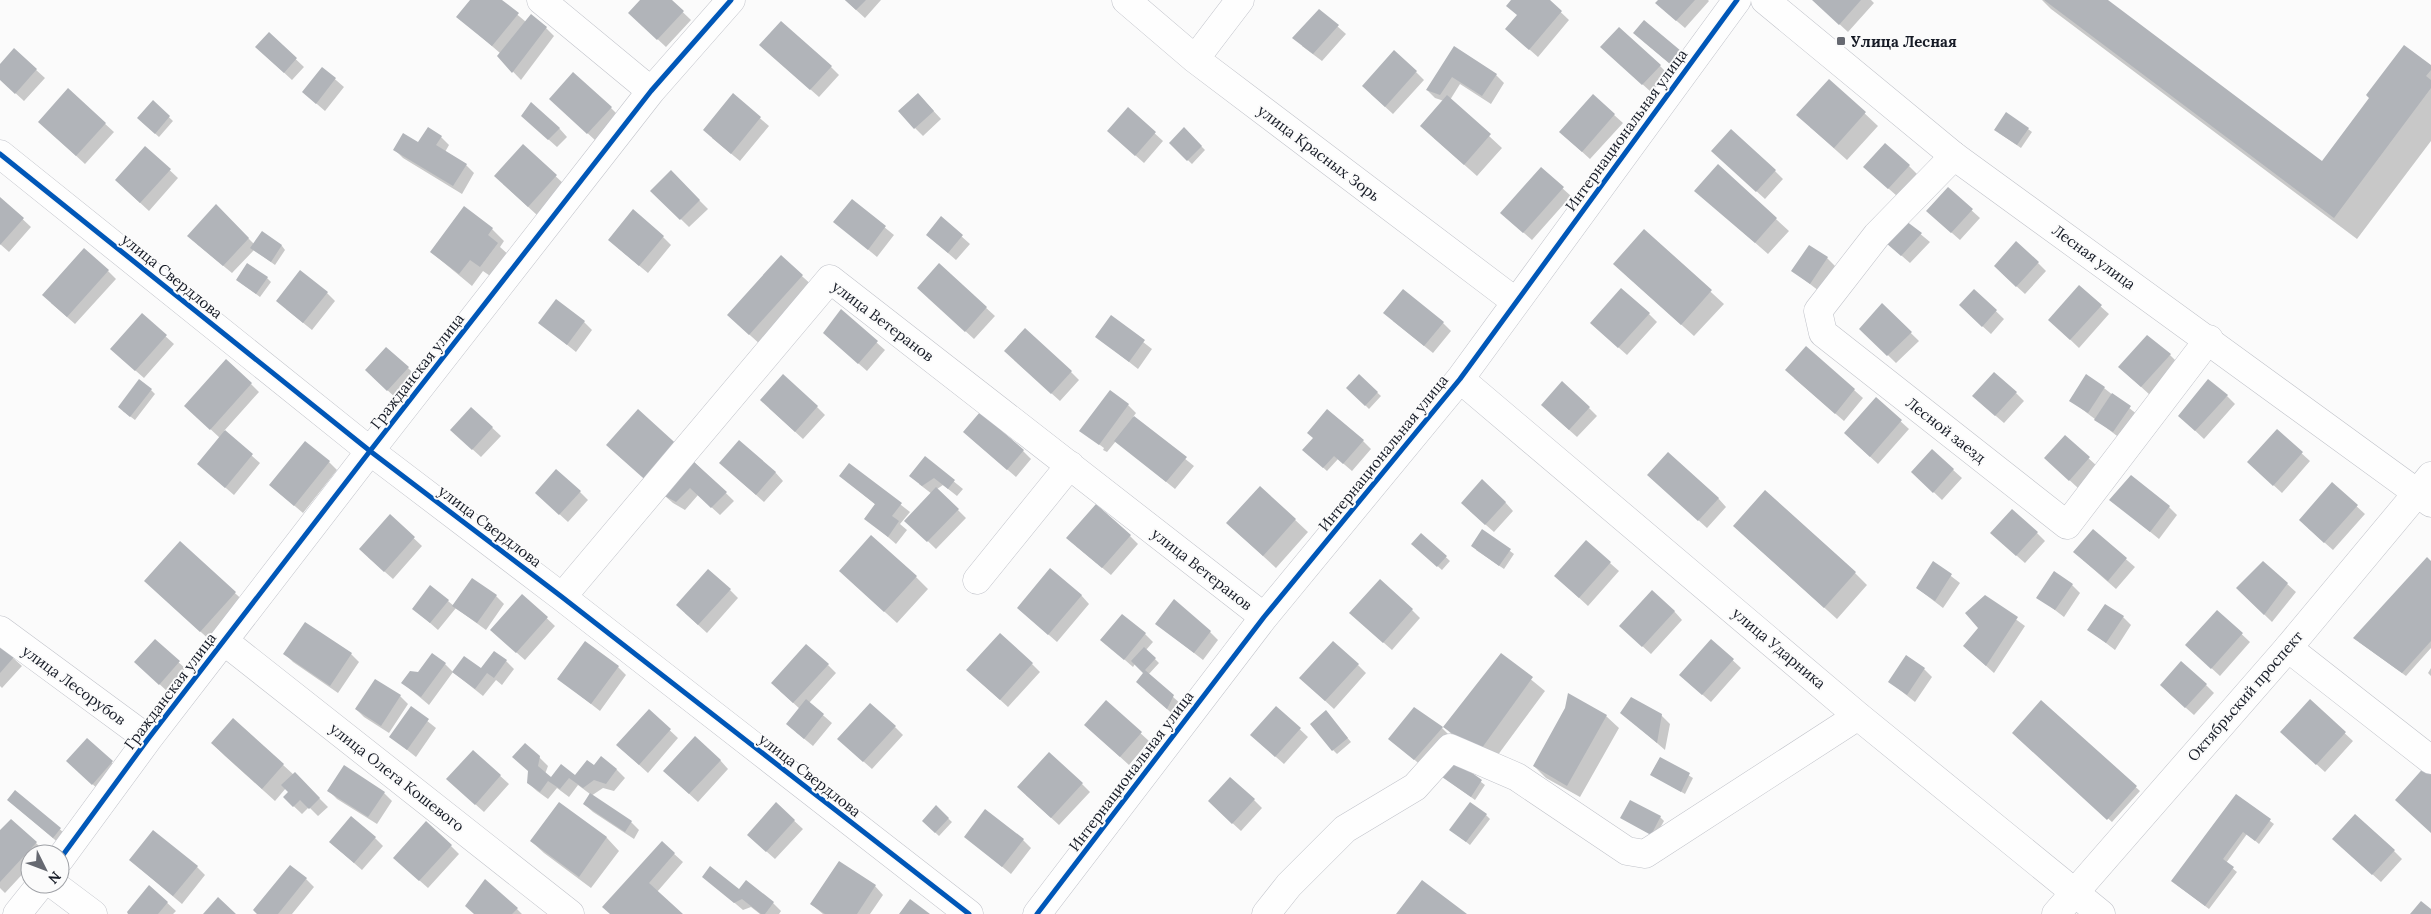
<svg xmlns="http://www.w3.org/2000/svg" width="2431" height="914" viewBox="0 0 2431 914" font-family="Lora,serif">
	<rect width="100%" height="100%" fill="#fbfbfb"/>
	<!-- shadow -->
	<path fill="#0003" d="M472,0H500L526,22L546,28L554,36L521,80L498,56L500,53L458,17Z
		M642,0H670L691,20L666,47L638,21Z
		M845,0H881L865,18Z
		M1513,0H1548L1569,20L1538,57L1515,37L1518,16Z
		M1660,0H1708L1709,1L1685,28L1665,11Z
		M1813,0H1871L1874,3L1848,32Z
		M2042,0H2106L2322,162L2431,67V141L2357,239L2051,9Z
		M1319,10L1346,34L1322,61L1302,46Z
		M269,34L304,67L292,80L265,55Z
		M1643,41L1680,52L1688,60L1679,71Z
		M1455,48L1496,75L1504,83L1491,104L1460,84L1450,100L1502,148L1477,176L1434,138L1444,101L1435,98L1427,90Z
		M14,50L45,78L24,101L0,79V66Z
		M769,53L831,67L839,75L819,97Z
		M1610,55L1660,66L1668,74L1651,92Z
		M322,68L344,87L325,111L303,92Z
		M1416,72L1424,80L1393,114L1371,94Z
		M1829,80L1878,126L1847,160L1810,127Z
		M68,90L114,132L85,164L48,130Z
		M918,94L941,119L923,136L915,128Z
		M733,95L769,126L740,161L712,138Z
		M1593,96L1623,123L1590,159L1569,140Z
		M153,102L173,121L159,137L142,122Z
		M559,107L611,108L619,116L596,141Z
		M1128,109L1163,141L1144,163L1117,139Z
		M531,124L559,128L567,137L557,147Z
		M1184,129L1205,150L1192,164L1170,143Z
		M2028,129L2032,132L2021,148L1999,133Z
		M441,137L449,145L445,152L466,165L474,173L462,194L403,158L395,150Z
		M523,146L564,184L537,215L503,184Z
		M146,148L178,178L149,211L124,188Z
		M1721,159L1775,171L1783,179L1765,199Z
		M1718,166L1789,231L1768,254L1696,191Z
		M1909,166L1917,174L1897,196L1873,175Z
		M1541,169L1571,196L1532,240L1510,221Z
		M671,172L708,209L689,227L652,191Z
		M1948,189L1980,218L1960,240L1936,219Z
		M0,198L31,227L9,252L0,244Z
		M852,201L894,235L877,257L835,222Z
		M216,206L254,244L262,233L282,246L285,250L275,265L254,250L232,273L197,244Z
		M941,218L970,244L956,260L927,235Z
		M1906,222L1930,242L1910,263L1887,243Z
		M492,229L504,241L500,247L510,256L493,278L483,271L472,286L431,252Z
		M1644,231L1724,304L1694,336L1627,276Z
		M663,237L671,245L648,273L618,248Z
		M781,257L815,288L762,346L741,327Z
		M1827,258L1835,266L1819,291L1793,271Z
		M2038,263L2046,271L2025,294L2003,274Z
		M939,265L995,316L974,339L927,296Z
		M108,271L116,279L75,324L51,303Z
		M267,278L271,282L260,297L241,283Z
		M2079,287L2109,314L2079,348L2058,328Z
		M1974,290L2004,319L1991,334L1968,313Z
		M327,293L335,301L312,330L286,309Z
		M1882,305L1919,341L1896,363L1861,329Z
		M841,311L885,350L867,371L824,333Z
		M1649,314L1657,322L1627,355L1600,331Z
		M142,315L174,344L144,378L120,357Z
		M1111,317L1152,349L1138,369L1096,336Z
		M1393,321L1443,323L1451,331L1433,353Z
		M584,322L592,330L576,352L540,323Z
		M2170,355L2178,363L2150,395L2128,375Z
		M1014,360L1071,372L1079,380L1060,401Z
		M408,368L416,376L396,398L374,378Z
		M1359,376L1381,396L1369,409L1348,388Z
		M1794,378L1854,390L1863,398L1844,421Z
		M251,384L259,392L224,431L260,463L234,495L198,464L220,438L194,414Z
		M2104,388L2138,415L2121,439L2070,400Z
		M151,390L155,394L135,420L123,411Z
		M2016,393L2024,401L2004,423L1982,404Z
		M2227,396L2235,404L2204,439L2188,424Z
		M1876,399L1909,429L1878,464L1853,441Z
		M1128,405L1136,413L1133,417L1194,466L1175,489L1116,441L1107,452L1103,450L1104,448L1081,431Z
		M817,407L825,415L803,439L769,408Z
		M471,408L501,436L481,457L460,438Z
		M1589,408L1597,416L1577,437L1550,413Z
		M2277,431L2310,461L2282,493L2257,470Z
		M2065,437L2097,466L2078,488L2054,466Z
		M1314,439L1363,441L1371,449L1352,471L1338,459L1327,471L1308,454Z
		M973,440L1023,451L1031,459L1016,477Z
		M682,450L734,501L720,515L698,495L685,510L673,503L620,457Z
		M1932,451L1962,478L1942,500L1921,480Z
		M925,458L963,489L957,496L943,485L937,489L966,518L936,549L906,520L932,494L919,484Z
		M329,462L337,470L303,513L270,485Z
		M850,465L910,512L900,524L907,530L896,544L866,518L876,505L841,476Z
		M729,471L775,472L783,481L764,502Z
		M1657,483L1718,498L1726,507L1707,528Z
		M2332,484L2365,514L2333,550L2308,528Z
		M1260,487L1308,532L1276,568L1227,523Z
		M580,492L588,500L568,522L545,501Z
		M2111,500L2169,507L2177,515L2159,539Z
		M1505,502L1513,511L1494,532L1470,511Z
		M390,516L422,546L393,579L368,557Z
		M1483,531L1514,554L1504,569L1476,550Z
		M2093,531L2135,567L2116,589L2083,560Z
		M2037,533L2045,541L2025,563L2000,541Z
		M1421,534L1450,561L1442,570L1413,544Z
		M1130,536L1138,544L1111,575L1076,546Z
		M1747,538L1855,573L1867,585L1837,619Z
		M1586,542L1619,571L1588,606L1564,584Z
		M180,543L248,605L213,643L158,593Z
		M2431,562V648L2406,676L2359,642Z
		M1934,563L1960,583L1943,608L1917,588Z
		M2264,563L2296,592L2272,622L2237,588Z
		M916,577L928,589L897,623L853,583Z
		M2072,585L2080,593L2064,617L2038,597Z
		M730,590L738,598L707,633L685,613Z
		M522,595L555,626L525,660L500,638Z
		M1081,595L1089,604L1057,642L1018,608Z
		M496,596L504,604L486,630L456,608L438,630L413,608L448,601L454,606Z
		M1985,597L2025,626L1994,673L1964,646L1979,628Z
		M1412,610L1420,618L1392,650L1359,621Z
		M1674,611L1682,620L1651,654L1629,634Z
		M2217,611L2250,642L2220,676L2195,653Z
		M2123,617L2131,625L2115,650L2089,630Z
		M1157,624L1210,632L1218,640L1203,660Z
		M1145,634L1153,642L1146,650L1159,663L1148,675L1181,704L1175,716L1145,690V673L1135,664L1133,667L1102,640Z
		M155,641L187,670L168,692L144,670Z
		M1712,641L1741,668L1711,702L1689,683Z
		M0,646L22,666L2,688L0,686Z
		M285,654H351L359,662L338,693L293,662Z
		M1501,655L1545,691L1492,763L1457,739L1444,727Z
		M506,661L514,669L502,685L496,680L483,696L453,672L481,670Z
		M445,664L453,672L429,705L403,683L419,674Z
		M1032,664L1040,672L1008,707L976,678Z
		M828,665L836,673L809,703L832,723L813,746L796,732L800,709L780,691Z
		M1358,665L1366,673L1334,709L1309,686Z
		M618,667L626,675L600,711L559,679Z
		M2431,668V676L2428,673Z
		M1924,669L1932,677L1915,702L1890,682Z
		M2206,685L2214,693L2194,715L2169,693Z
		M400,696L408,704L389,733L364,717L356,709Z
		M2310,701L2353,741L2325,772L2290,740Z
		M1106,702L1149,741L1129,765L1085,725Z
		M2042,702L2140,791L2112,822L2017,737Z
		M1276,707L1308,737L1284,764L1260,743Z
		M411,708L436,728L416,757L391,737Z
		M649,711L678,738L648,773L626,753Z
		M1622,713L1661,715L1670,724L1665,750Z
		M1329,716L1351,742L1337,754L1333,750Z
		M1606,716L1619,728L1580,797L1546,778L1534,766Z
		M234,720L294,775L295,774L328,807L318,816L309,807L302,814L284,797L289,792L286,788L275,801L225,756L212,743Z
		M895,727L903,735L872,769L847,747Z
		M1442,728L1450,736L1423,767L1390,739Z
		M87,740L120,770L101,792L76,769Z
		M473,751L509,784L484,812L456,787Z
		M539,757L548,766L545,774L552,778L575,777L594,767L601,758L617,770L625,778L614,791L603,788L591,796L631,822L639,830L634,839L593,812L584,804L590,794L578,785L569,797L557,788L548,799L537,791L528,783Z
		M1660,758L1693,778L1685,794L1651,774Z
		M720,760L728,769L698,802L673,779Z
		M1454,762L1485,785L1475,800L1447,780Z
		M1082,784L1090,792L1059,825L1026,795Z
		M329,791L384,793L392,801L377,824L337,799Z
		M15,792L69,837L61,845L8,800Z
		M2236,796L2274,824L2259,844L2247,834L2226,863L2237,872L2209,909L2177,885Z
		M1254,800L1262,808L1241,831L1217,809Z
		M559,803L607,838L619,851L591,888L544,853L531,841Z
		M776,804L803,829L775,859L757,843Z
		M936,807L952,822L939,836L923,821Z
		M1486,815L1490,819L1470,845L1451,830Z
		M1622,817H1660L1664,821L1655,837Z
		M0,832L36,843L44,851L41,854H30V866L5,893L0,888Z
		M966,837L1023,840L1031,848L1011,874Z
		M375,838L383,846L362,870L330,842Z
		M662,843L683,862L657,892L681,914H611Z
		M451,846L459,854L428,888L403,866Z
		M2342,847L2394,851L2402,859L2381,882Z
		M130,860L197,867L205,875L182,904Z
		M839,862L875,886L883,895L870,914H823L811,904Z
		M704,877L773,903L781,911L779,914H760L751,907L743,910Z
		M306,879L314,887L292,914H258Z
		M150,887L176,911L173,914H130Z
		M517,909L522,914H474Z"/>
	<!-- building -->
	<path fill="#b1b4b9" d="M470,0H502L519,13L492,46L456,17Z
		M640,0H672L684,11L657,40L628,13Z
		M845,0H866L856,10Z
		M1511,0H1550L1562,11L1529,50L1505,29L1517,15L1506,6Z
		M1658,0H1695L1676,21L1655,3Z
		M1812,0H1861L1839,25Z
		M2044,0H2108L2322,161L2369,98L2366,95L2404,45L2431,65V70L2426,76L2431,80V88L2334,218Z
		M1319,9L1339,25L1313,54L1292,38Z
		M531,14L547,27L512,73L497,56Z
		M1644,20L1681,51L1670,64L1633,33Z
		M781,21L832,66L810,90L759,45Z
		M1619,27L1661,65L1642,85L1600,47Z
		M269,32L297,58L284,73L255,47Z
		M1454,46L1497,74L1482,96L1452,77L1440,95L1426,90Z
		M14,48L37,69L15,94L0,80V64Z
		M1394,50L1417,71L1385,107L1362,86Z
		M322,67L336,78L316,104L302,92Z
		M573,72L612,107L587,134L549,99Z
		M1829,79L1866,112L1834,148L1796,115Z
		M68,88L106,123L76,156L38,122Z
		M733,93L761,117L731,154L703,130Z
		M918,93L934,111L914,129L898,111Z
		M1593,94L1615,114L1582,152L1559,132Z
		M1447,95L1491,134L1464,165L1420,126Z
		M153,100L170,116L155,134L137,118Z
		M531,102L560,128L548,140L521,116Z
		M1128,107L1156,132L1135,156L1107,131Z
		M2006,112L2029,128L2017,145L1994,130Z
		M428,127L442,136L436,145L467,164L453,186L393,150L403,133L418,142Z
		M1184,127L1202,146L1187,161L1169,143Z
		M1731,129L1776,170L1756,192L1711,151Z
		M1885,143L1910,165L1888,189L1863,167Z
		M523,144L557,175L528,207L494,176Z
		M145,146L171,169L140,203L115,180Z
		M1718,164L1777,218L1755,243L1694,191Z
		M1541,167L1564,187L1523,233L1500,213Z
		M671,170L700,200L680,220L650,191Z
		M1948,187L1973,209L1951,233L1926,211Z
		M0,197L24,218L0,245Z
		M852,199L886,226L868,250L833,222Z
		M216,204L249,238L223,266L187,236Z
		M464,206L493,228L488,235L498,243L480,267L470,260L459,274L430,252Z
		M633,209L664,236L639,266L608,240Z
		M941,216L963,235L948,253L926,235Z
		M1906,221L1922,233L1901,256L1886,243Z
		M1644,229L1712,290L1681,325L1613,264Z
		M262,231L282,245L271,262L250,248Z
		M2016,241L2039,262L2016,287L1994,266Z
		M1809,245L1828,257L1810,284L1791,271Z
		M84,248L109,270L67,317L42,295Z
		M781,255L803,275L749,335L727,315Z
		M247,263L268,277L256,294L236,280Z
		M939,263L987,307L965,332L917,288Z
		M300,270L328,292L303,323L276,301Z
		M2079,285L2102,305L2070,340L2048,320Z
		M1621,288L1650,313L1618,348L1590,323Z
		M1403,289L1444,322L1424,346L1383,313Z
		M1974,289L1997,310L1982,327L1959,305Z
		M556,299L585,321L567,345L538,323Z
		M1882,303L1912,332L1887,356L1859,329Z
		M841,309L878,341L858,364L823,333Z
		M142,313L167,335L135,371L110,349Z
		M1111,315L1145,340L1129,362L1095,337Z
		M1025,328L1072,371L1051,394L1004,351Z
		M2147,335L2171,354L2141,387L2118,367Z
		M1806,346L1855,389L1835,414L1785,370Z
		M386,347L409,367L387,391L365,370Z
		M226,359L252,383L210,430L184,406Z
		M1994,372L2017,392L1995,416L1972,396Z
		M783,374L818,406L795,432L760,400Z
		M1359,374L1378,392L1365,406L1346,388Z
		M2086,374L2105,387L2088,413L2069,401Z
		M139,379L152,389L130,417L118,407Z
		M2208,379L2228,395L2195,431L2178,416Z
		M1562,381L1590,407L1569,430L1541,405Z
		M1110,390L1129,404L1099,445L1079,431Z
		M2112,393L2131,406L2113,432L2094,420Z
		M1876,397L1902,420L1870,457L1844,433Z
		M471,407L493,427L472,450L450,430Z
		M638,409L683,450L651,485L606,445Z
		M1327,409L1364,440L1343,464L1334,456L1323,468L1302,450L1313,438L1307,433Z
		M980,412L1024,450L1007,470L963,432Z
		M1134,416L1187,457L1166,482L1114,441Z
		M2277,429L2303,452L2273,486L2247,462Z
		M225,430L253,454L225,488L197,464Z
		M2065,435L2090,457L2069,481L2044,458Z
		M739,440L776,472L756,495L719,463Z
		M305,441L330,461L294,506L269,485Z
		M1932,449L1954,469L1933,493L1911,472Z
		M1668,452L1719,498L1698,521L1647,475Z
		M925,456L955,480L948,489L934,478L922,486L909,476Z
		M694,462L727,492L711,508L690,488L676,502L663,495Z
		M849,463L902,503L892,516L899,521L888,537L864,519L875,504L839,476Z
		M556,469L581,491L559,515L535,493Z
		M2131,475L2170,506L2150,532L2109,500Z
		M1482,479L1506,502L1485,525L1461,503Z
		M2332,482L2358,505L2324,543L2299,520Z
		M1260,486L1296,519L1263,556L1226,523Z
		M936,487L959,509L927,542L904,521Z
		M1765,490L1856,572L1824,608L1733,526Z
		M1096,504L1131,535L1102,568L1066,538Z
		M2012,509L2038,532L2016,556L1990,533Z
		M390,514L415,537L384,572L359,549Z
		M1482,529L1511,549L1499,566L1471,546Z
		M2093,529L2127,558L2108,581L2073,552Z
		M1421,533L1447,556L1437,567L1411,544Z
		M871,535L917,576L884,612L839,571Z
		M1586,540L1611,562L1579,598L1554,576Z
		M180,541L236,592L200,632L144,581Z
		M2427,557L2431,561V641L2402,673L2353,638Z
		M1933,561L1952,574L1935,601L1916,588Z
		M2263,561L2288,583L2264,615L2236,588Z
		M1050,568L1082,595L1048,635L1017,608Z
		M708,569L731,589L698,625L676,605Z
		M2054,571L2073,584L2055,610L2036,598Z
		M472,578L497,595L477,623L452,606Z
		M1380,579L1413,609L1383,643L1349,613Z
		M430,585L449,600L430,623L412,609Z
		M1652,590L1675,611L1642,647L1619,626Z
		M522,594L548,617L516,653L490,630Z
		M1985,595L2018,617L1986,666L1963,646L1978,628L1965,613Z
		M1174,599L1211,631L1194,653L1155,624Z
		M2105,604L2124,616L2106,643L2087,630Z
		M2217,610L2243,633L2211,669L2185,645Z
		M1122,614L1146,633L1124,660L1100,640Z
		M305,622L352,653L330,686L283,654Z
		M1000,633L1033,663L1000,700L966,670Z
		M155,639L180,661L159,685L134,662Z
		M1711,639L1734,659L1702,695L1679,675Z
		M585,641L619,666L591,704L557,679Z
		M1333,641L1359,664L1325,701L1299,678Z
		M0,644L14,657L0,673Z
		M806,644L829,664L793,703L771,683Z
		M1144,647L1156,658L1145,670L1174,695L1167,709L1136,682L1143,673L1131,661Z
		M494,651L507,660L494,678L487,673L475,689L452,672L464,656L481,668Z
		M432,653L446,663L421,697L401,683L410,671L418,672Z
		M1501,653L1533,677L1479,752L1443,727Z
		M1906,655L1925,668L1907,695L1888,682Z
		M2181,661L2207,684L2185,708L2160,685Z
		M375,679L401,695L381,726L355,709Z
		M1568,693L1607,715L1567,786L1533,766L1565,708Z
		M1631,697L1662,714L1657,743L1620,713Z
		M806,699L824,714L804,739L786,724Z
		M2310,699L2346,732L2316,765L2280,732Z
		M1106,700L1142,732L1120,757L1084,725Z
		M2041,700L2137,786L2107,820L2012,733Z
		M870,703L896,726L863,762L837,739Z
		M411,706L429,719L407,750L389,737Z
		M1276,706L1301,728L1275,757L1250,735Z
		M1414,707L1443,727L1414,760L1388,739Z
		M649,709L671,729L639,765L616,745Z
		M1326,710L1348,738L1332,751L1310,724Z
		M233,718L284,764L262,789L211,743Z
		M695,736L721,760L689,794L663,771Z
		M87,738L113,761L92,785L66,761Z
		M525,743L540,756L538,766L551,777L561,764L575,775L587,760L594,765L601,756L617,769L606,784L594,780L583,788L569,778L560,789L548,781L540,792L527,783L528,771L512,757Z
		M473,750L501,775L475,805L446,779Z
		M1049,752L1083,783L1051,818L1017,787Z
		M1660,757L1690,773L1681,792L1650,775Z
		M1454,760L1482,780L1471,797L1442,777Z
		M2427,764L2431,768V833L2395,800Z
		M344,765L385,792L368,817L327,791Z
		M295,772L320,798L309,809L300,800L293,807L283,797L288,792L281,785Z
		M1230,777L1255,799L1232,824L1208,801Z
		M15,790L61,828L53,838L7,800Z
		M590,793L632,821L625,832L583,804Z
		M2236,794L2271,819L2255,841L2243,832L2223,859L2234,867L2205,906L2171,881Z
		M1630,800L1661,816L1651,835L1620,818Z
		M559,802L607,837L579,877L530,841Z
		M776,802L795,820L766,852L747,835Z
		M1470,802L1487,814L1466,842L1449,830Z
		M936,805L949,818L935,833L922,821Z
		M985,809L1024,839L1002,867L964,837Z
		M2355,814L2395,850L2372,875L2332,839Z
		M351,816L376,837L354,863L329,842Z
		M11,819L37,842L0,882V830Z
		M426,821L452,845L419,881L393,858Z
		M153,830L198,866L173,896L129,860Z
		M662,841L675,853L649,883L683,914H610L602,907Z
		M839,861L876,885L857,914H825L810,904Z
		M290,865L307,878L278,914H257L253,910Z
		M710,866L739,889L746,880L774,902L765,914H761L742,899L734,903L702,877Z
		M485,879L518,908L512,914H474L465,906Z
		M1422,880L1467,914H1396Z
		M149,885L168,902L158,914H128L127,912Z
		M218,897L236,914H203Z
		M910,899L930,914H899Z
		M2421,901L2431,909V914H2410Z"/>
	<g fill="none" stroke-linecap="round" stroke-linejoin="round">
		<defs>
			<path id="minor" d="M541,0L651,91
				M1126,0L1195,59L1516,302
				M1195,59L1240,0
				M0,154L370,451L562,597L969,914
				M1954,156L1877,235L1818,311L1823,333L2067,525L2209,339
				M1460,379L1858,716L2101,914
				M2418,492L2431,476
				M977,580L1070,465
				M562,597L830,279L1264,617
				M0,630L148,739
				M224,641L570,914
				M2288,648L2431,760
				M60,859L148,739L370,451L651,91L731,0
				M53,884L93,914
				M17,914L41,884
				M1037,914L1264,617L1460,379L1737,0
				M1266,914L1289,885L1345,829L1415,787L1450,748L1517,777L1627,851L1645,854L1858,716"/>
			<path id="tertiary" d="M1765,0L1954,156L2431,503
				M2056,914L2288,648L2418,492"/>
		</defs>
		<!-- minor casing -->
		<use href="#minor" stroke="#c1c3ca" stroke-width="29"/>
		<!-- tertiary casing -->
		<use href="#tertiary" stroke="#c1c3ca" stroke-width="29"/>
		<!-- minor -->
		<use href="#minor" stroke="#fefefe" stroke-width="28"/>
		<!-- tertiary -->
		<use href="#tertiary" stroke="#fefefe" stroke-width="28"/>
		<defs>
			<path id="cycleway" d="M0,154L370,451L562,597L969,914
				M60,859L148,739L370,451L651,91L731,0
				M1037,914L1264,617L1460,379L1737,0"/>
		</defs>
		<!-- cycleway casing -->
		<use href="#cycleway" stroke="#fbfbfb" stroke-width="8"/>
		<!-- cycleway -->
		<use href="#cycleway" stroke="#0057b8" stroke-width="5"/>
	</g>
	<!-- markers -->
	<rect fill="#666971" stroke="#fbfbfb" stroke-width="2" x="1836" y="36" width="10" height="10" rx="2.5"/>
	<g text-anchor="middle" dominant-baseline="central" stroke-width="4" stroke-linejoin="round" paint-order="stroke">
		<!-- poi labels -->
		<g font-size="15" font-weight="bold" fill="#161b26" stroke="#fbfbfb" text-anchor="start">
			<text x="1851" y="41">Улица Лесная</text>
		</g>
		<!-- street labels -->
		<g font-size="15" fill="#161b26" stroke="#fbfbfb">
			<text transform="translate(1626 130) rotate(-54)">Интернациональная улица</text>
			<text transform="translate(1319 153) rotate(37)">улица Красных Зорь</text>
			<text transform="translate(2094 257) rotate(36)">Лесная улица</text>
			<text transform="translate(172 276) rotate(39)">улица Свердлова</text>
			<text transform="translate(883 321) rotate(37)">улица Ветеранов</text>
			<text transform="translate(417 371) rotate(-52)">Гражданская улица</text>
			<text transform="translate(1946 430) rotate(38)">Лесной заезд</text>
			<text transform="translate(1383 453) rotate(-51)">Интернациональная улица</text>
			<text transform="translate(490 526) rotate(37)">улица Свердлова</text>
			<text transform="translate(1202 569) rotate(38)">улица Ветеранов</text>
			<text transform="translate(1779 648) rotate(40)">улица Ударника</text>
			<text transform="translate(74 685) rotate(36)">улица Лесорубов</text>
			<text transform="translate(170 691) rotate(-53)">Гражданская улица</text>
			<text transform="translate(2245 696) rotate(-49)">Октябрьский проспект</text>
			<text transform="translate(1131 771) rotate(-53)">Интернациональная улица</text>
			<text transform="translate(810 775) rotate(38)">улица Свердлова</text>
			<text transform="translate(397 777) rotate(38)">улица Олега Кошевого</text>
		</g>
	</g>
	<!-- north arrow -->
	<g transform="translate(45 869) rotate(132)"><circle r="24" fill="#fbfbfb" stroke="#9fa1a6"/>
	<path d="M0-4L9 19L0 12L-9 19Z" fill="#666971"/>
	<text y="-8" font-size="14" font-weight="bold" text-anchor="middle" fill="#161b26">N</text>
	</g>
</svg>
